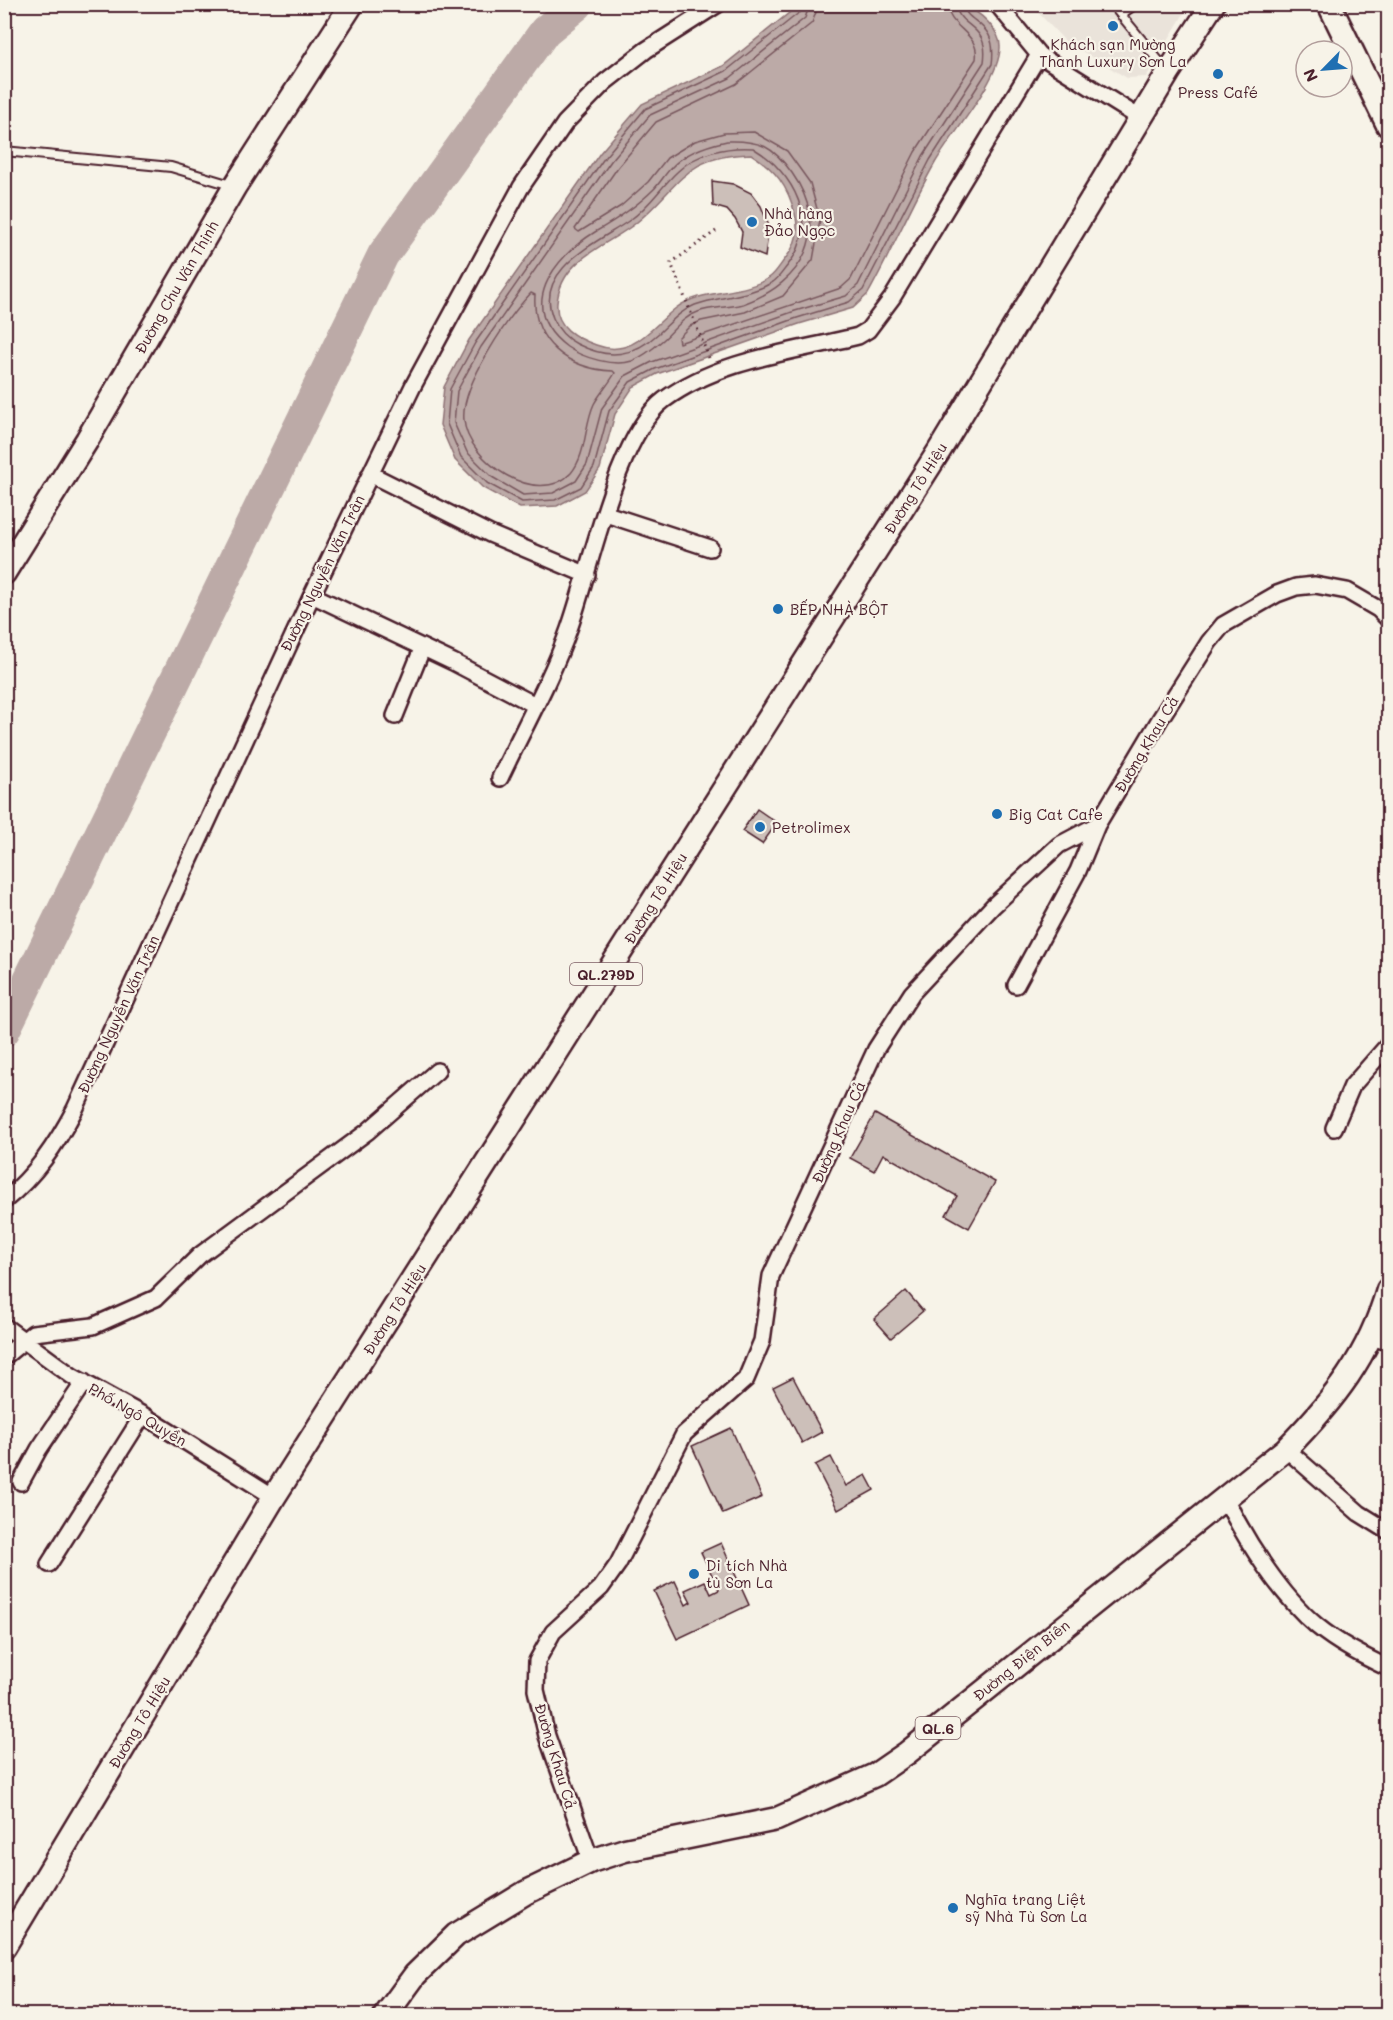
<svg xmlns="http://www.w3.org/2000/svg" width="1393" height="2020" viewBox="0 0 1393 2020" font-family="Mali,sans-serif">
	<rect width="100%" height="100%" fill="#f7f3e8"/>
	<filter id="ink" filterUnits="userSpaceOnUse"><feTurbulence type="fractalNoise" baseFrequency=".0167" numOctaves="2"/><feDisplacementMap in="SourceGraphic" scale="12" xChannelSelector="R" yChannelSelector="G"/><feConvolveMatrix kernelMatrix="1 2 1 2 8 2 1 2 1" color-interpolation-filters="sRGB"/></filter>
	<g filter="url(#ink)">
		<!-- built -->
		<path fill="#eae3da" d="M1031,5H1189L1146,77L1127,78L1065,41Z"/>
		<!-- water -->
		<path fill="#bcaaa7" stroke="#8e7275" stroke-width="1.5" fill-rule="evenodd" d="M799,5H963C979,11 1001,30 1000,48C999,81 953,132 935,163C911,205 892,251 868,294L853,308L799,324L657,374L633,387L615,414L600,469L585,491L557,506L520,508L483,488L455,460L440,425L444,387L469,340L600,153L642,104L723,66ZM751,154C775,169 788,186 795,214C800,231 796,246 785,259C780,265 776,273 770,277C742,296 702,288 676,308C651,327 633,359 596,345C576,338 555,327 557,303C561,258 606,247 636,223C682,185 682,156 751,154Z"/>
		<g fill="none" stroke-linecap="round" stroke-linejoin="round">
			<!-- shore -->
			<path stroke="#78575d" stroke-width="1.5" d="M802,4L800,12L726,71L645,109L605,157L475,343L450,389L447,424L461,457L487,483L522,502L555,500L581,487L594,467L609,411L630,382L655,369L797,318L849,302L863,290L930,160L992,64C998,19 966,26 963,4
				M810,4L805,18L730,78L650,115L611,161L481,347L457,391L454,423L467,452L492,477L523,495L553,493L576,481L587,464L602,408L625,376L652,362L795,311L846,296L858,285L923,156L984,62C990,23 957,29 956,4
				M819,4L812,23L736,84L656,122L618,167L575,229L579,232L621,206L648,182L667,158L695,141L724,133L754,132L787,151L810,183L820,220L813,260L783,296L745,312L701,321L690,326L678,338L679,343L841,288L851,279L915,152L976,59C980,32 948,29 947,4
				M727,141C760,140 773,146 792,173C832,230 804,283 743,304C728,308 712,307 698,312C683,317 674,330 663,340C655,347 642,357 632,361C614,367 583,358 567,347C515,308 553,258 595,232C616,220 636,207 654,189C660,183 665,174 671,168C685,152 708,145 727,141Z
				M753,148C794,172 821,224 788,265C783,271 779,278 773,282C748,297 721,296 695,305C680,311 671,322 659,333C633,357 609,360 577,344C565,338 558,330 553,318C533,269 599,242 630,220C650,206 660,188 677,172C696,153 727,146 753,148Z
				M531,293L535,295C532,342 568,369 613,371L615,373C609,384 600,393 594,404C584,425 587,454 571,473C537,509 467,460 464,420C460,387 508,317 531,293Z"/>
			<!-- river -->
			<path stroke="#bcaaa7" stroke-width="32" d="M4,1031L383,255L545,31L578,4"/>
		</g>
		<!-- building -->
		<path fill="#ccbfb9" stroke="#4a1f2b" stroke-width="1.5" d="M712,181L733,184L751,193L761,206L769,226L765,257L740,247L742,232L735,219L727,210L713,206Z
			M757,809L777,823L762,844L742,831Z
			M875,1114L995,1182L969,1228L946,1215L957,1196L883,1154L874,1171L850,1158Z
			M906,1291L923,1311L891,1338L874,1319Z
			M793,1377L822,1432L802,1443L773,1387Z
			M731,1428L762,1497L723,1514L692,1446Z
			M831,1457L846,1486L866,1475L874,1490L838,1510L815,1465Z
			M721,1543L749,1605L677,1639L654,1591L675,1581L686,1605L691,1602L685,1590L705,1581L711,1594L719,1590L701,1552Z"/>
		<g fill="none" stroke-linecap="round" stroke-linejoin="round">
			<defs>
				<path id="service" d="M1112,4L1167,71
					M1121,14L1136,4
					M4,151L171,167L234,186"/>
				<path id="minor" d="M997,4L1039,55L1140,118
					M370,474L490,534L587,575
					M606,514L710,548
					M312,595L453,662L535,705
					M395,716L422,649
					M500,778C523,729 551,680 569,629C590,571 617,435 664,400C720,359 794,352 858,336L868,330L892,298L1039,55
					M1016,985L1078,871L1097,825
					M1334,1128L1352,1086L1388,1045
					M4,1201C36,1175 56,1145 75,1109L312,595L413,386L521,187L565,123L605,82L646,50L718,4
					M4,1326L72,1376L143,1415L274,1497
					M1371,1337L1388,1342
					M4,1357L33,1333L93,1326L156,1298L200,1255L367,1132L437,1071
					M1286,1449L1359,1513L1388,1531
					M21,1482L39,1449L84,1382
					M1226,1500C1246,1541 1281,1596 1317,1626C1339,1644 1363,1656 1388,1668
					M49,1564L143,1415
					M591,1861L547,1736L536,1690L537,1661L553,1632L601,1588L618,1564L684,1434L746,1379L762,1341L771,1276L876,1049L912,993L993,906L1059,845L1097,825L1160,719L1209,642L1223,625L1277,594L1296,587L1315,585L1347,591L1378,609L1388,619"/>
				<path id="primary" d="M1329,4L1388,125
					M4,573L87,440L235,186L352,4
					M4,1947L274,1497L939,451L1168,73L1213,4
					M385,2016L415,1975L456,1935L525,1893L591,1861L625,1850L777,1819L875,1775L907,1753L1286,1449C1334,1400 1369,1356 1388,1290"/>
			</defs>
			<!-- service casing -->
			<use href="#service" stroke="#4a1f2b" stroke-width="12"/>
			<!-- minor casing -->
			<use href="#minor" stroke="#4a1f2b" stroke-width="20"/>
			<!-- primary casing -->
			<use href="#primary" stroke="#4a1f2b" stroke-width="27"/>
			<!-- path -->
			<path stroke="#4a1f2b" stroke-width="3" stroke-dasharray="1.5 4.5" stroke-linecap="butt" d="M709,358L671,263L716,231"/>
			<!-- service -->
			<use href="#service" stroke="#f7f3e8" stroke-width="8"/>
			<!-- minor -->
			<use href="#minor" stroke="#f7f3e8" stroke-width="15"/>
			<!-- primary -->
			<use href="#primary" stroke="#f7f3e8" stroke-width="22"/>
		</g>
	</g>
	<!-- markers -->
	<g fill="#1f6fb2" stroke="#f7f3e8" stroke-width="2">
		<circle cx="1113" cy="26" r="6"/>
		<circle cx="1218" cy="74" r="6"/>
		<circle cx="752" cy="222" r="6"/>
		<circle cx="778" cy="609" r="6"/>
		<circle cx="997" cy="814" r="6"/>
		<circle cx="760" cy="827" r="6"/>
		<circle cx="694" cy="1574" r="6"/>
		<circle cx="953" cy="1908" r="6"/>
	</g>
	<g text-anchor="middle" dominant-baseline="central" stroke-width="4.5" stroke-linejoin="round" paint-order="stroke">
		<!-- shield labels -->
		<g fill="#f7f3e8" stroke="#7e5f64" stroke-width="1.5">
			<rect x="570" y="963" width="72" height="22" rx="4.5"/>
			<rect x="915.5" y="1717" width="45" height="22" rx="4.5"/>
		</g>
		<g font-size="14" font-weight="bold" fill="#4a1f2b">
			<text x="606" y="974">QL.279D</text>
			<text x="938" y="1728">QL.6</text>
		</g>
		<!-- poi labels -->
		<g font-size="15" fill="#4a1f2b" stroke="#f7f3e8" text-anchor="start">
			<text x="1113" y="44" text-anchor="middle">Khách sạn Mường<tspan x="1113" dy="17">Thanh Luxury Sơn La</tspan></text>
			<text x="1218" y="92" text-anchor="middle">Press Café</text>
			<text x="764" y="213">Nhà hàng<tspan x="764" dy="17">Đảo Ngọc</tspan></text>
			<text x="790" y="609">BẾP NHÀ BỘT</text>
			<text x="1009" y="814">Big Cat Cafe</text>
			<text x="772" y="827">Petrolimex</text>
			<text x="706" y="1565">Di tích Nhà<tspan x="706" dy="17">tù Sơn La</tspan></text>
			<text x="965" y="1899">Nghĩa trang Liệt<tspan x="965" dy="17">sỹ Nhà Tù Sơn La</tspan></text>
		</g>
		<!-- street labels -->
		<g font-size="15" fill="#4a1f2b" stroke="#f7f3e8">
			<text transform="translate(176 287) rotate(-60)">Đường Chu Văn Thịnh</text>
			<text transform="translate(915 488) rotate(-58)">Đường Tô Hiệu</text>
			<text transform="translate(322 573) rotate(-64)">Đường Nguyễn Văn Trân</text>
			<text transform="translate(1146 744) rotate(-59)">Đường Khau Cả</text>
			<text transform="translate(655 898) rotate(-58)">Đường Tô Hiệu</text>
			<text transform="translate(118 1014) rotate(-65)">Đường Nguyễn Văn Trân</text>
			<text transform="translate(838 1132) rotate(-66)">Đường Khau Cả</text>
			<text transform="translate(394 1309) rotate(-58)">Đường Tô Hiệu</text>
			<text transform="translate(138 1414) rotate(30)">Phố Ngô Quyền</text>
			<text transform="translate(1021 1660) rotate(-39)">Đường Điện Biên</text>
			<text transform="translate(139 1722) rotate(-59)">Đường Tô Hiệu</text>
			<text transform="translate(556 1756) rotate(73)">Đường Khau Cả</text>
		</g>
	</g>
	<!-- margin -->
	<rect width="1393" height="2020" fill="none" stroke="#f7f3e8" stroke-width="24"/>
	<rect x="12" y="12" width="1369" height="1996" fill="none" stroke="#4a1f2b" stroke-width="2" filter="url(#ink)"/>
	<!-- north arrow -->
	<g transform="translate(1324 69) rotate(245)"><circle r="28" fill="#f7f3e8" stroke="#b29e9c" stroke-width="1.5"/>
	<path d="M0-4.5L10 22L0 15L-10 22Z" fill="#1f6fb2"/>
	<text y="-9" font-size="16" font-weight="bold" text-anchor="middle" fill="#4a1f2b">N</text>
	</g>
</svg>
